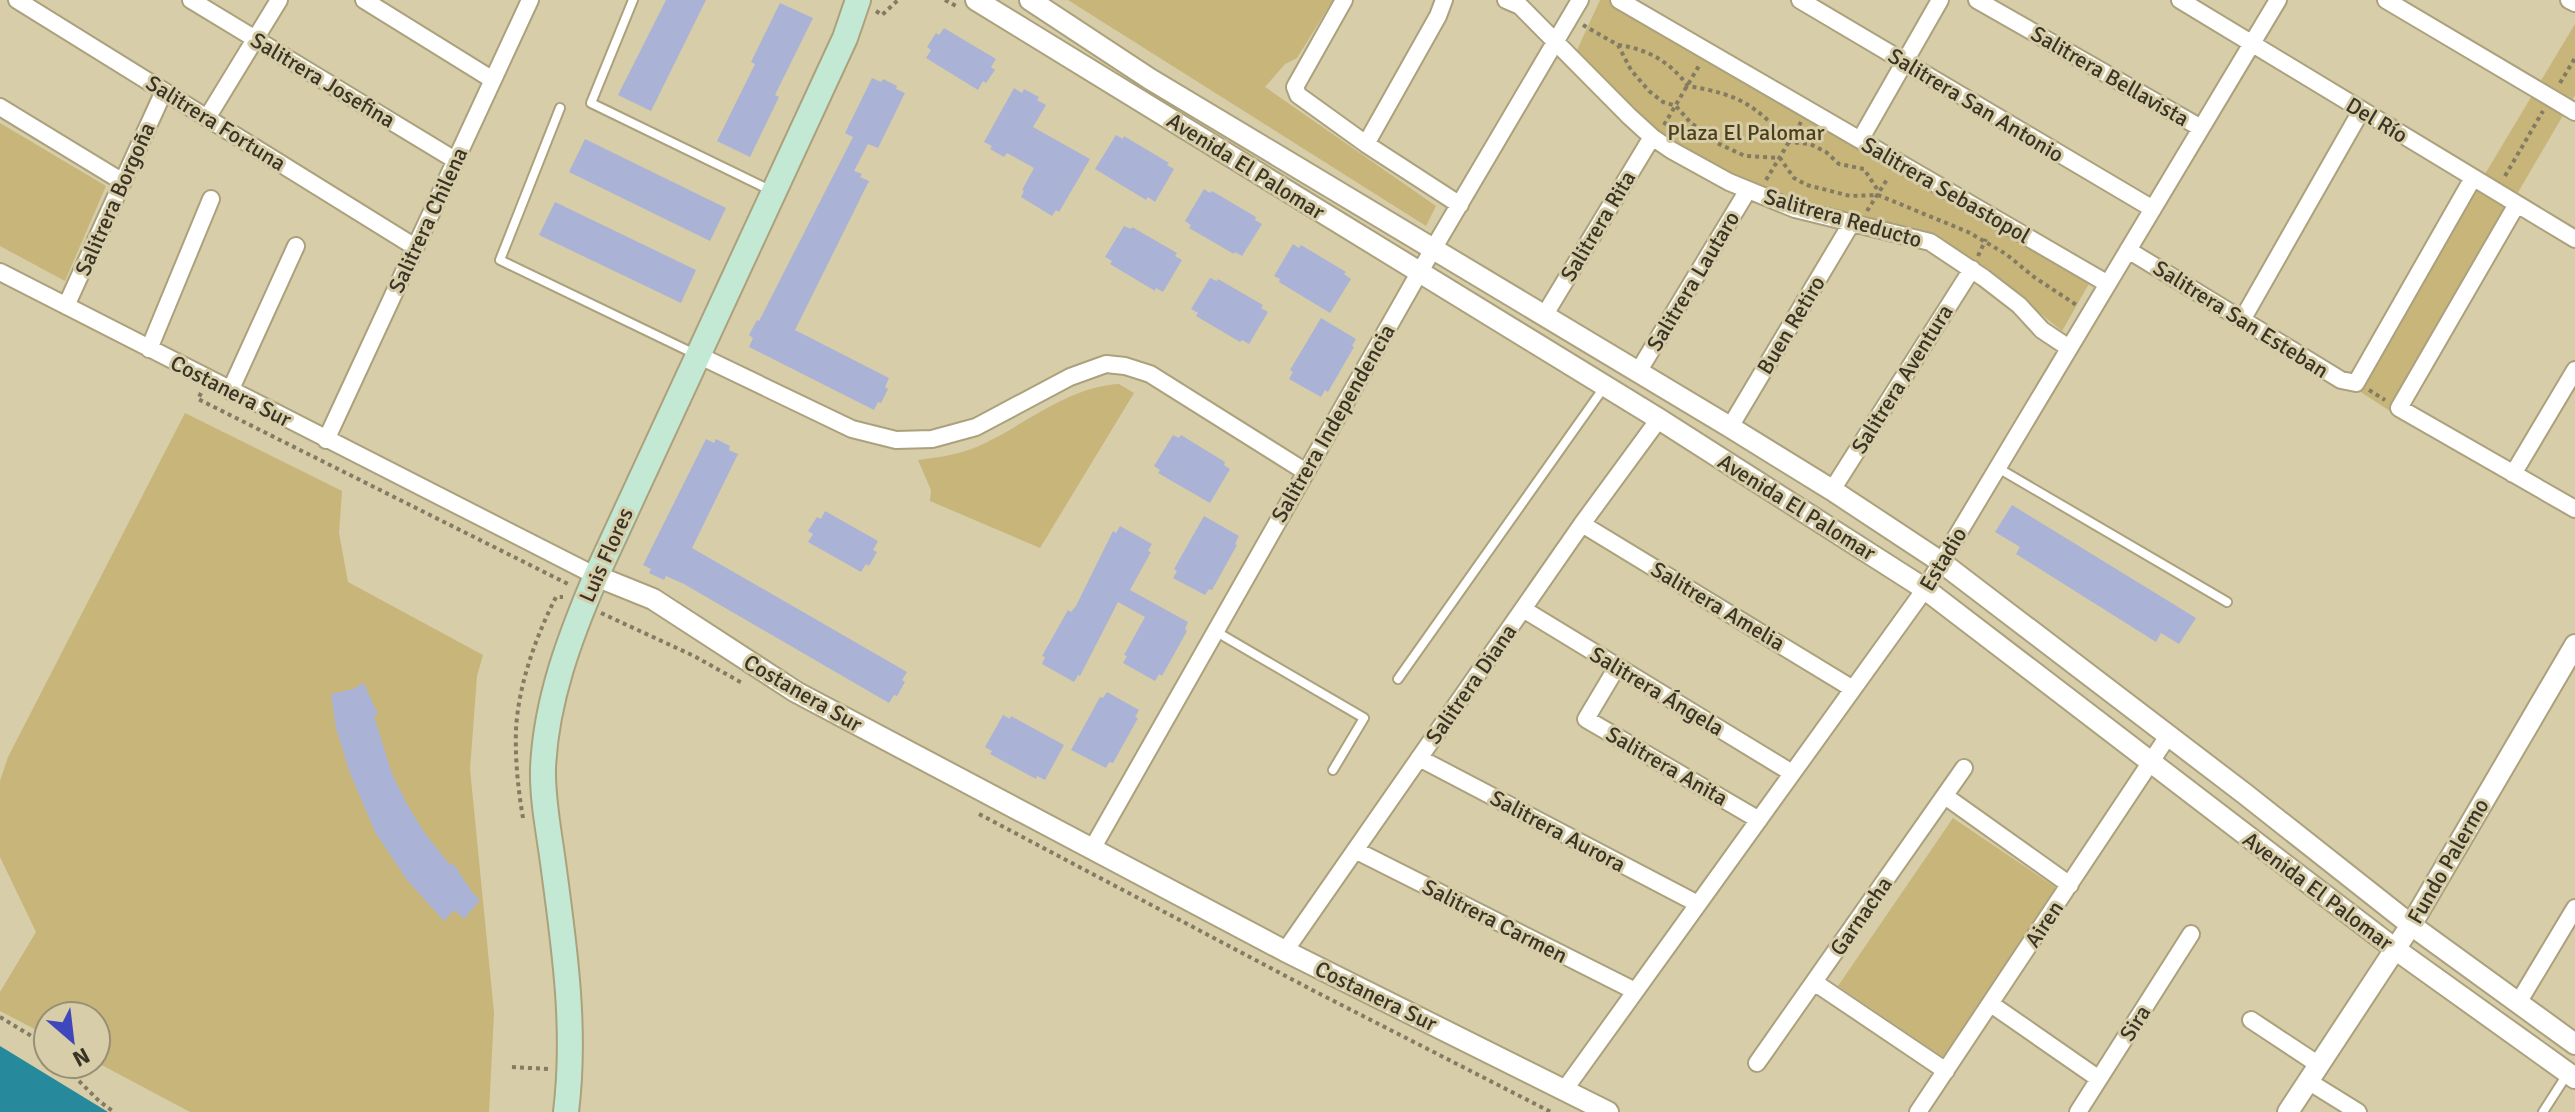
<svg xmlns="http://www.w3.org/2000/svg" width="2575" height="1112" viewBox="0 0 2575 1112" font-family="Signika,sans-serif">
	<rect width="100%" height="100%" fill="#d7cda8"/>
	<!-- green -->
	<path fill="#c7b579" d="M1068,0H1333L1297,58L1285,64L1265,87L1436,206L1426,226Z
		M1600,0H1618L2090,282L2062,331L1978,263L1930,238L1788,201L1755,189L1677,145L1636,117L1573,59Z
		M2575,24V95L2390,411L2356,389Z
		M0,123L106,186L65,281L0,246Z
		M1119,384L1134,393L1040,548L930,501L931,490L918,460C939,457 959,455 979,446C1025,425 1067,387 1119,384Z
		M185,413L342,491L339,533L348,582L483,655L477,676L470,769L494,1013L489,1112H190L96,1062V1016H48V1036L0,1011V992L36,932L0,857V781L8,757Z
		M1953,818L2058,889L1943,1057L1838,986Z"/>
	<!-- water -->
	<path fill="#27899c" d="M0,1046L108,1112H0Z"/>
	<!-- building -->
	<path fill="#aab3d6" d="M666,0H706L651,111L618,95Z
		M780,3L813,18L775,95L779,97L750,157L717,141L755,64L751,62Z
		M944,28L996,59L991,67L995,70L986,83L983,81L978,90L926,58L931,50L927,47L936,33L939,35Z
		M872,78L881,82L883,79L897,86L896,89L905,93L878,148L868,144L854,171L862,174L860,177L869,181L795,330L889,378L885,387L888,389L881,403L878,402L874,410L749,347L753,338L749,335L757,320L759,321L853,137L845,133Z
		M1014,88L1022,93L1024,89L1039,97L1037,100L1046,105L1033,127L1090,159L1059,212L1056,210L1052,216L1021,197L1024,191L1022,190L1034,168L1007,153L1004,157L990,149L992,146L984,142Z
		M1116,135L1123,139L1124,136L1169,163L1167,165L1174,169L1155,202L1148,197L1146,200L1095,169Z
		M585,139L726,208L710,241L569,172Z
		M1204,189L1210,193L1212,191L1256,217L1255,220L1262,224L1242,256L1235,252L1234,254L1189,228L1191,225L1185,221Z
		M555,202L696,270L681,303L539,235Z
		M1124,226L1131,229L1132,227L1177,253L1175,256L1182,260L1163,292L1156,288L1155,291L1110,264L1112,261L1105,257Z
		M1293,244L1299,248L1301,245L1346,272L1344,274L1351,279L1330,313L1279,282L1280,279L1274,276Z
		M1210,278L1217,281L1218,279L1263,305L1261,308L1268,312L1249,344L1242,340L1240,342L1196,316L1198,313L1191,309Z
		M1321,318L1356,339L1352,346L1354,347L1328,392L1325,390L1321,397L1289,379L1293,372L1290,370Z
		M1173,435L1179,438L1181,435L1225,462L1224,465L1230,469L1210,503L1158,473L1160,470L1154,466Z
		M706,439L714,443L716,439L730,446L729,450L738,454L692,548L907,672L902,680L905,682L897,696L894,695L889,703L684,584L666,576L664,580L649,573L651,569L643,565Z
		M2012,505L2196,618L2179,644L2161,633L2156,642L2016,554L2020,547L1995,532Z
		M825,511L878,541L873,550L877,552L869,566L866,564L861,572L808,542L813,534L808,531L817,517L821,519Z
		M1204,516L1239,536L1235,544L1237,545L1212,590L1209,589L1205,595L1173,578L1177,571L1174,569Z
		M1120,526L1152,544L1148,551L1151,552L1130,590L1188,622L1185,629L1187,631L1162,676L1159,674L1155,681L1123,663L1127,656L1124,655L1145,617L1118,602L1080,676L1078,675L1074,682L1042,664L1045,657L1042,656L1068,610L1071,612L1076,606L1113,531L1116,533Z
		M364,683L378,715L374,716L392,774L407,804L424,832L450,865L453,863L472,892L480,900L464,919L454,910L444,921L407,880L375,832L367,813L350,773L336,728L331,694L353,689Z
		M1107,692L1139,710L1135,717L1138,718L1113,763L1109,762L1106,768L1071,750L1100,697L1103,698Z
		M1003,715L1010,719L1011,716L1064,745L1045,780L1037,776L1036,779L990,754L992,751L985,747Z"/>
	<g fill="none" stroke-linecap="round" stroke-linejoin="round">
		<defs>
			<path id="service" d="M633,0L591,103L770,190
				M560,108L500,260L697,355
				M1998,468L2227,602
				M1215,631L1364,718L1333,770
				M1398,679L1605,386
				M2543,1112L2568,1073"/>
			<path id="minor" d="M17,0L415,247
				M191,0L455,160
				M364,0L493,80
				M1344,0L1295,87L1298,95L1366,144L1460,205
				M1506,0L1520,6L1629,116L1652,137L1671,150L1729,182L1795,209L1930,242L1984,278L2019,305L2042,330L2069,348
				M1619,0L2108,284
				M1800,0L2153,209
				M1977,0L2201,128
				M2180,0L2575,239
				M2386,0L2575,112
				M2569,0L2575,3
				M0,107L123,182
				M207,118L279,0
				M1860,140L1940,0
				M1366,144L1438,16L1444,0
				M2517,204L2399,408L2575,509
				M2128,250L2341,380L2356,383L2473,178
				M0,272L596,576
				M66,306L164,91
				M1544,316L1652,137
				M2242,320L2361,111
				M149,349L211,199
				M698,355L852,429L896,440L932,439L976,427L1070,377L1106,364L1125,366L1150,374L1306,472
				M1638,372L1748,190
				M230,391L296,246
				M1730,427L1851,224
				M326,440L530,0
				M2513,474L2575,370
				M1832,490L1972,269
				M1582,524L1853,689
				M1523,609L1792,773
				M1617,667L1586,719L1759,820
				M1419,758L1698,904
				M1945,796L2070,885
				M1092,849L1419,273L1580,0
				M1355,850L1635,991
				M1285,951L1582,524L1659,419
				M1814,982L1946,1071
				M2518,1003L2575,908
				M1991,1004L2099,1079
				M2251,1020L2319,1065
				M1757,1063L1964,768
				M2308,1081L2358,1112
				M1565,1089L1925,589L2278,0
				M1918,1112L2168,736
				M2078,1112L2191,934"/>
			<path id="tertiary" d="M976,0L1659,419L1925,589L2395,949L2575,1078
				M1030,0L1150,79L1730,427L1832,490L1941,562L2245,794L2411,925L2575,1044
				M596,576L653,599L796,692L1285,951L1608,1112
				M2288,1112L2411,925L2575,645"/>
			<path id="secondary" d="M566,1112C576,1031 565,951 554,870C550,837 542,801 543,768C546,700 570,637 596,576L845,38L858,0"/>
		</defs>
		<!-- service casing -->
		<use href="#service" stroke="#aba17d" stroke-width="12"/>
		<!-- minor casing -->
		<use href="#minor" stroke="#aba17d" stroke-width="20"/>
		<!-- tertiary casing -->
		<use href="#tertiary" stroke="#aba17d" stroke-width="24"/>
		<!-- secondary casing -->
		<use href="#secondary" stroke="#aba17d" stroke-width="28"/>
		<!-- path -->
		<path stroke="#837b63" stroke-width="4" stroke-dasharray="4 4" stroke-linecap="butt" d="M945,0L958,7
			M876,11L882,15L898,0
			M1583,25L1618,45L1631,70L1649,91L1663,102L1676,106L1690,122L1717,143L1745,156L1780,158L1794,178L1807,185L1850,196L1878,195L1968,232L2006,254L2034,277L2078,306
			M1618,45C1648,49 1670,62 1688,86C1741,95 1753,104 1790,142L1810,144L1826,152L1839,164L1864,169L1879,192
			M2560,83L2575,58
			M1664,125L1700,64
			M2505,176L2543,111
			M1766,180L1801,122
			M1867,211L1888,178
			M1978,256L1986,239
			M2369,390L2385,400
			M201,393L198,399L570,585
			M601,613L694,656L744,684
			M979,814L1316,992L1551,1112
			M523,818C518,789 515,759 516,730C518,686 536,636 556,597H563
			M0,1017L38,1040L48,1050
			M62,1064L99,1101L114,1112
			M512,1067L548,1069"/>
		<!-- service -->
		<use href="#service" stroke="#fff" stroke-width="8"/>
		<!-- minor -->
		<use href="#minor" stroke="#fff" stroke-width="16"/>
		<!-- tertiary -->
		<use href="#tertiary" stroke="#fff" stroke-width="20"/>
		<!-- secondary -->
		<use href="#secondary" stroke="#c3e9d4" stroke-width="24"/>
	</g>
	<g text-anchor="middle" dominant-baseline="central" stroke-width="6" stroke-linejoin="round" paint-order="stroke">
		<!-- street labels -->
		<g font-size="22" fill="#393426" stroke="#d7cda8">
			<text transform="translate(2110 76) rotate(30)">Salitrera Bellavista</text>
			<text transform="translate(323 80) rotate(31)">Salitrera Josefina</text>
			<text transform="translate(1976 105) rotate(31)">Salitrera San Antonio</text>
			<text transform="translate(2377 120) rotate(31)">Del Río</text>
			<text transform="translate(216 123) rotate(32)">Salitrera Fortuna</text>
			<text transform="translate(1246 166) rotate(32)">Avenida El Palomar</text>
			<text transform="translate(1946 190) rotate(30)">Salitrera Sebastopol</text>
			<text transform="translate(115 199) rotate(-66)">Salitrera Borgoña</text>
			<text transform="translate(1843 218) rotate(16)">Salitrera Reducto</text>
			<text transform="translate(428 220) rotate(-65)">Salitrera Chilena</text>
			<text transform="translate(1598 226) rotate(-59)">Salitrera Rita</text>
			<text transform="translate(1693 281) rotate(-59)">Salitrera Lautaro</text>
			<text transform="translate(2241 319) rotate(32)">Salitrera San Esteban</text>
			<text transform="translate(1791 325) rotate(-59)">Buen Retiro</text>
			<text transform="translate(1902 379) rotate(-58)">Salitrera Aventura</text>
			<text transform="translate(231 391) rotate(27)">Costanera Sur</text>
			<text transform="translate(1333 423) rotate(-60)">Salitrera Independencia</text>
			<text transform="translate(1797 507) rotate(32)">Avenida El Palomar</text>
			<text transform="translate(606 555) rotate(-66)">Luis Flores</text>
			<text transform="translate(1943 559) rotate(-59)">Estadio</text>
			<text transform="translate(1718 606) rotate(31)">Salitrera Amelia</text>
			<text transform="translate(1471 684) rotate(-55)">Salitrera Diana</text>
			<text transform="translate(1657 691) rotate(31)">Salitrera Ángela</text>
			<text transform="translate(803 693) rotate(30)">Costanera Sur</text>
			<text transform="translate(1667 766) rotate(30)">Salitrera Anita</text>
			<text transform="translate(1558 831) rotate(28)">Salitrera Aurora</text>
			<text transform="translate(2448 861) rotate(-60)">Fundo Palermo</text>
			<text transform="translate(2318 891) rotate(37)">Avenida El Palomar</text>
			<text transform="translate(1861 916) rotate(-55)">Garnacha</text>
			<text transform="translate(1495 921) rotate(27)">Salitrera Carmen</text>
			<text transform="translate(2044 924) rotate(-56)">Airen</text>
			<text transform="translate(1376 996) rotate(26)">Costanera Sur</text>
			<text transform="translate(2135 1023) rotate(-57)">Sira</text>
		</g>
		<!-- park labels -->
		<g font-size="22" fill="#4b401a" stroke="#d7cda8">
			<text x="1746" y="132">Plaza El Palomar</text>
		</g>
	</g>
	<!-- north arrow -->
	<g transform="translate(72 1040) rotate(152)"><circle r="38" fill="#d7cda8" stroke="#989074" stroke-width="2"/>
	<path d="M0-6L14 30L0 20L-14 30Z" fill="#3e47bb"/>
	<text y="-12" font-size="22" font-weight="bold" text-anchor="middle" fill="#393426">N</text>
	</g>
</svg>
